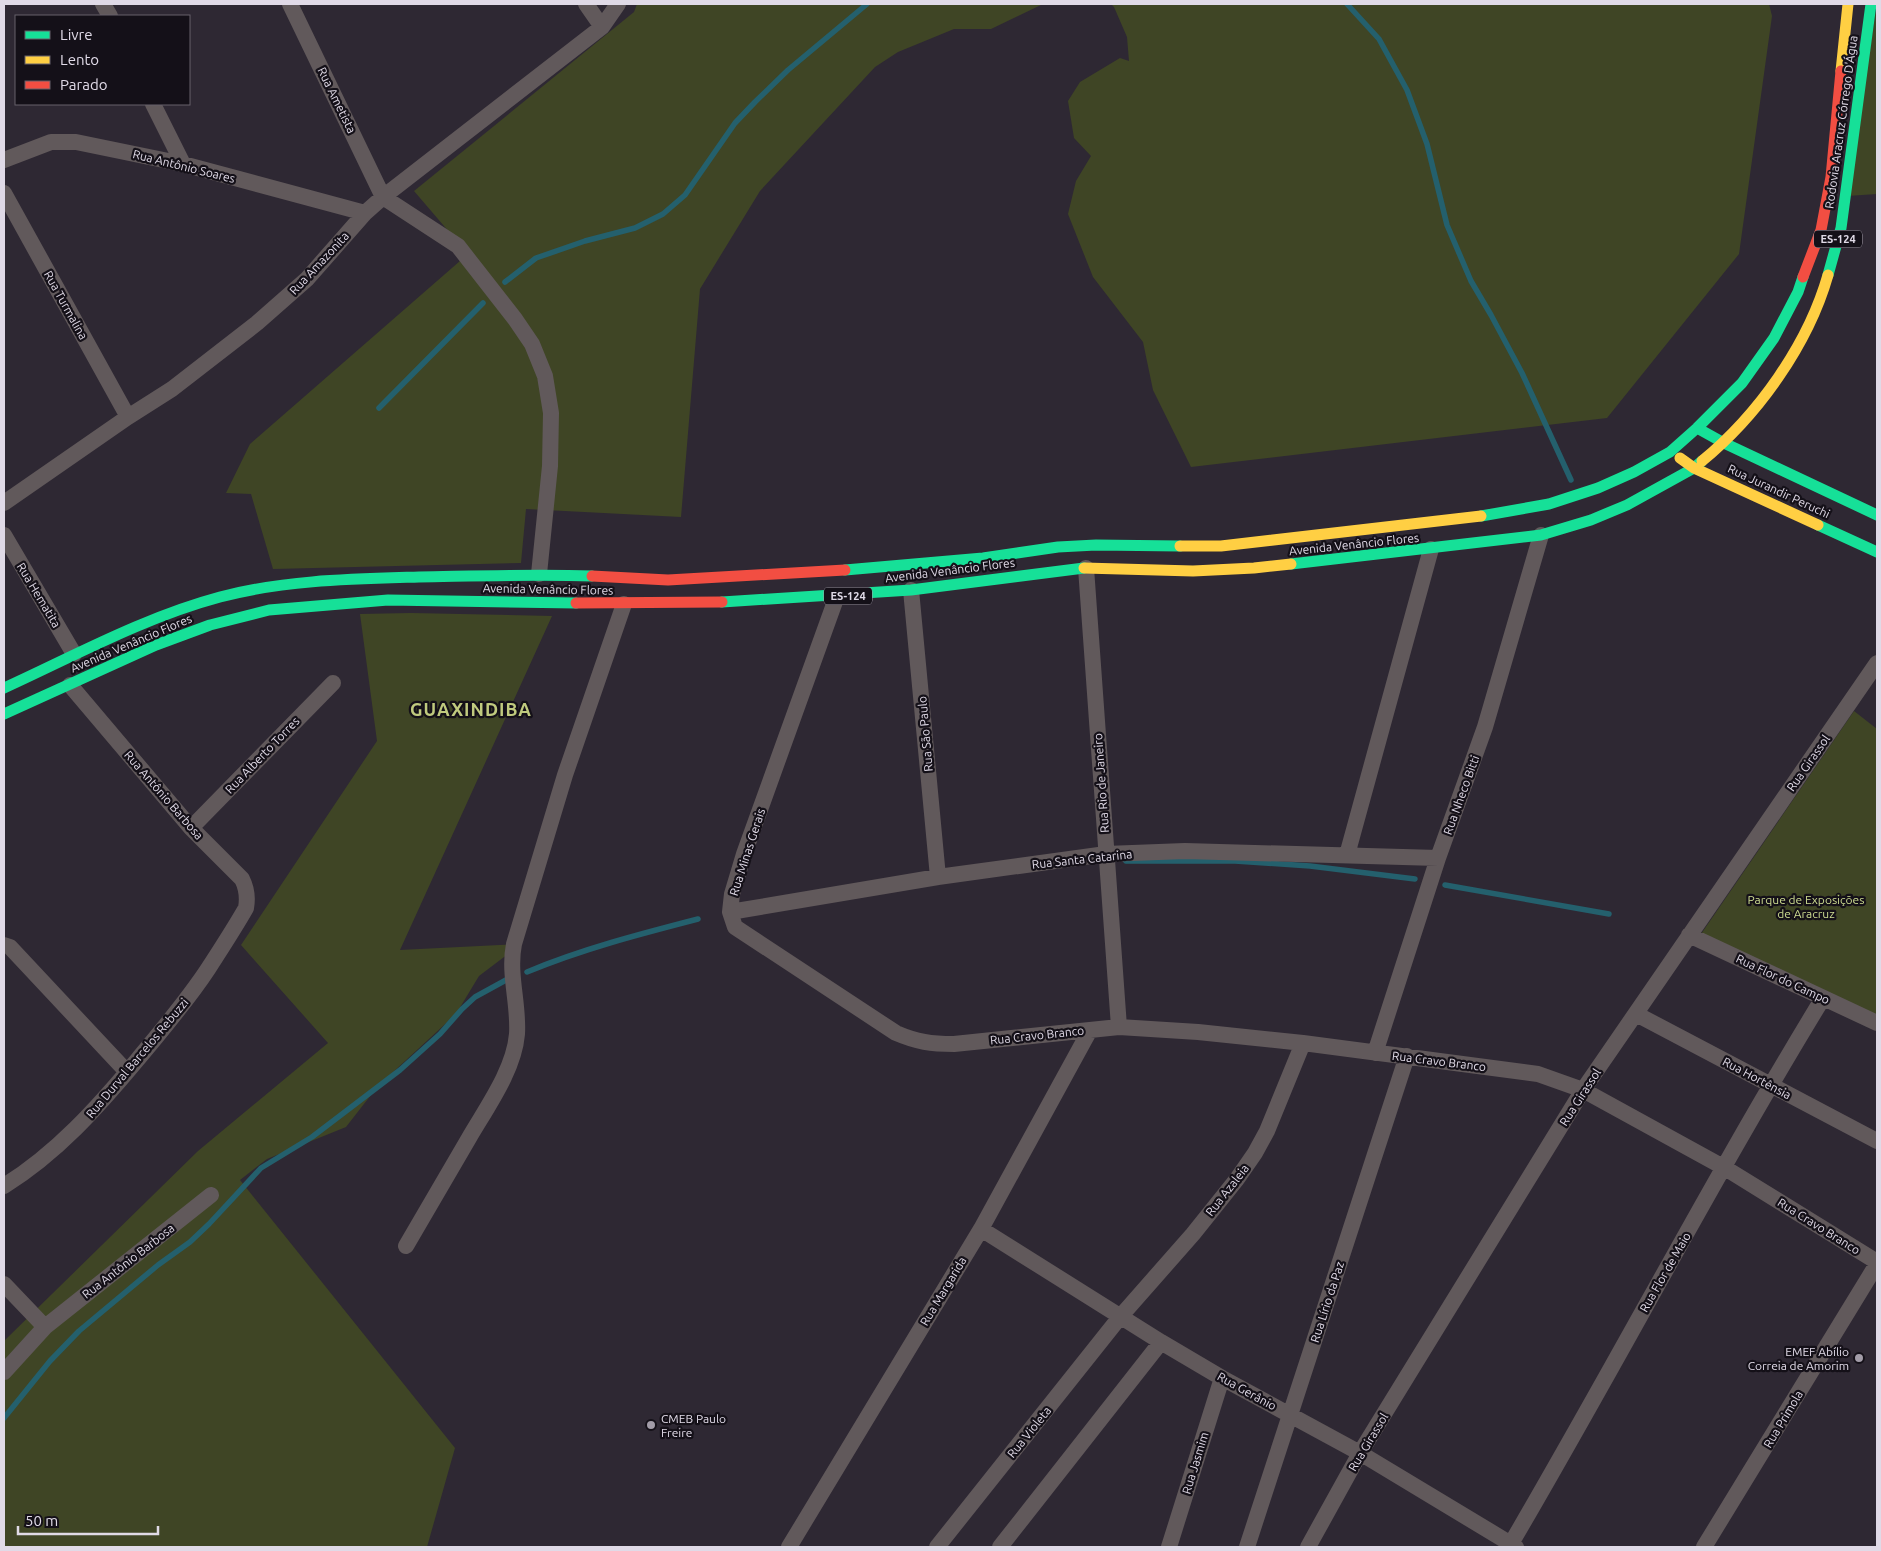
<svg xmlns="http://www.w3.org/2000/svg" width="1881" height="1551" viewBox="0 0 1881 1551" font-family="Ubuntu,sans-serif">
	<rect width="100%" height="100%" fill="#2e2833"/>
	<!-- green -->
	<path fill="#3f4525" d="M637,4H1043L991,29H954L898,52L875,67L760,191L700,289L681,517L526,509L521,563L273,569L251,494L226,493L250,444L468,254L414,191L634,12Z
		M1111,4H1769L1772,16L1739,254L1607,418L1191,467L1153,390L1143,342L1093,277L1068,214L1076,181L1091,156L1074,138L1068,101L1080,82L1120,58L1129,61L1127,37L1114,7Z
		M1877,4V194L1847,196Z
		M411,613L552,616L400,950L521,944L479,976L456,1014L378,1086L346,1127L267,1159L240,1180L455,1448L427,1547H4V1341L198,1151L328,1043L241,945L377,741L360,614Z
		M1854,711L1877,729V1017L1699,937Z"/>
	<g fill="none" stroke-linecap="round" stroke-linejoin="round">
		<!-- stream -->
		<path stroke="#24606d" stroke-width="5.5" d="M1347,4L1379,39L1407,90L1427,144L1447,225L1471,281L1491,315L1522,373L1571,480
			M505,282L536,258L585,241L635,228L663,214L685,195L735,123L755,102L788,70L867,4
			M379,408L483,303
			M1126,861H1235L1310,866L1415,879
			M1445,885L1609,914
			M527,972C582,949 640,934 698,919
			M4,1418L50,1361L79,1331L158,1265L190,1242L209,1224L261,1168L312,1137L400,1070L440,1034L462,1009L475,997L506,980"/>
		<!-- street -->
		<path stroke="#61595b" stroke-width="16" d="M103,4L110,16
			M290,4L383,197L458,246L515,319L532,344L545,376L551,413L550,466L539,574
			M586,4L602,27
			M153,104L183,164
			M4,160L51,142H76L183,164L365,213
			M4,193L128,417
			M4,503L128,417L172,389L257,323L307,279L365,213L383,197L602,27L618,4
			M4,535L74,654
			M1086,568L1119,1027
			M911,590L938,877
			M837,596L744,854L732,894L730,912L735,927L896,1033C917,1042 931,1044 954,1044L1119,1027L1198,1032L1303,1043L1538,1074L1583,1090L1725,1168L1877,1262
			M191,828L333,683
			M1347,855L1431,549
			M730,912L938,877L1106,854L1185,851L1438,858
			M1689,935L1877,1023
			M4,945L10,947L127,1072
			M1636,1014L1877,1141
			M1375,1053L1438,858L1485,727L1541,535
			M4,1186C57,1153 98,1107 138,1059C162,1030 187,1001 208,969C221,949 234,929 246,908C248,897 247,889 242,879L191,828L70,685
			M981,1229L1161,1342L1222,1378L1360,1453L1516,1547
			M406,1246C427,1210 448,1174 469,1138C487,1107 514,1070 517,1034C519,1004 508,974 514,944L565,775L624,604
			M4,1284L45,1327
			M4,1372L45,1327L211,1195
			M789,1547L981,1229L1090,1030
			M937,1547L1120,1317L1193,1234L1237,1179L1255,1153L1267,1131L1303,1043
			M1000,1547L1161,1342
			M1169,1547L1222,1378
			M1247,1547L1407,1056
			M1308,1547L1360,1453L1583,1090L1877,663
			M1509,1547C1616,1365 1713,1178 1823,998
			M1704,1547L1877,1264"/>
		<!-- fast -->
		<path stroke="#16e098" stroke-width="11" d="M1828,275L1841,228L1871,4
			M1697,428L1724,443L1877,515
			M1481,516L1549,504L1598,488L1634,472L1670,452L1697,428L1742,383L1774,338L1798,292L1803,277
			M1818,525L1877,552
			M1291,564L1541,535L1591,520L1627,505L1694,468L1702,461
			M845,570L983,558L1058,547L1096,545L1180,546
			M722,602L911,590L1084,568
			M4,688C74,656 145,617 220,597C284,580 352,579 419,577C477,576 534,574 592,576
			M4,714L156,645L210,625L269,610L388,600L576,603"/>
		<!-- slow -->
		<path stroke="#ffcf43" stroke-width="11" d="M1841,71L1848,4
			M1680,458L1694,468L1818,525
			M1702,461C1758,415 1808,345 1828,275
			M1180,546H1221L1481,516
			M1084,568L1193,571L1254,568L1291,564"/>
		<!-- jam -->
		<path stroke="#f24e42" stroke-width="11" d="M1803,277L1821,230L1831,177L1841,71
			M592,576L668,580L845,570
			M576,603L722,602"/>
	</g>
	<!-- markers -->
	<g fill="#a29ca8" stroke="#141018" stroke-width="2">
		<circle cx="1859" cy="1358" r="5"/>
		<circle cx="651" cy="1425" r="5"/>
	</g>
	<g text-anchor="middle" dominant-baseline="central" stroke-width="4.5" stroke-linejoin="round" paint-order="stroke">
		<!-- shield labels -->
		<g fill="#141018" stroke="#a39da9" stroke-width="1">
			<rect x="1814" y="230.5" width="48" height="17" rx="4"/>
			<rect x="824" y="587.5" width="48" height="17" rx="4"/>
		</g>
		<g font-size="11" font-weight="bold" fill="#e0dae7">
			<text x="1838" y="239">ES-124</text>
			<text x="848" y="596">ES-124</text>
		</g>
		<!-- street labels -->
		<g font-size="12" fill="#e0dae7" stroke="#141018">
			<text transform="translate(337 100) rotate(64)">Rua Ametista</text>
			<text transform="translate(1841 122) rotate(-82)">Rodovia Aracruz Córrego D'Água</text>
			<text transform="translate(184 166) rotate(14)">Rua Antônio Soares</text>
			<text transform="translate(319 263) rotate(-47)">Rua Amazonita</text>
			<text transform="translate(66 305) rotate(61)">Rua Turmalina</text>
			<text transform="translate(1779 491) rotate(25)">Rua Jurandir Peruchi</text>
			<text transform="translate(1354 544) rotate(-6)">Avenida Venâncio Flores</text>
			<text transform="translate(950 570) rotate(-7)">Avenida Venâncio Flores</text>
			<text transform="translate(548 589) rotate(1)">Avenida Venâncio Flores</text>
			<text transform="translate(39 595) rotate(59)">Rua Hematita</text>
			<text transform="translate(131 643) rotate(-23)">Avenida Venâncio Flores</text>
			<text transform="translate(925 734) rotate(-95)">Rua São Paulo</text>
			<text transform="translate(262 755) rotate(-46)">Rua Alberto Torres</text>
			<text transform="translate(1808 763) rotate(-55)">Rua Girassol</text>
			<text transform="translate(1101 783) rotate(-94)">Rua Rio de Janeiro</text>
			<text transform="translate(164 795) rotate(49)">Rua Antônio Barbosa</text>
			<text transform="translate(1461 795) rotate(-70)">Rua Nheco Bitti</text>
			<text transform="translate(747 852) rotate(-72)">Rua Minas Gerais</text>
			<text transform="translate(1082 859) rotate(-6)">Rua Santa Catarina</text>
			<text transform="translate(1783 979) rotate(25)">Rua Flor do Campo</text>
			<text transform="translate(1037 1035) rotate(-6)">Rua Cravo Branco</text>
			<text transform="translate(137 1058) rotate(-50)">Rua Durval Barcelos Rebuzzi</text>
			<text transform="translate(1439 1061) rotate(7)">Rua Cravo Branco</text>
			<text transform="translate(1757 1078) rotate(28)">Rua Hortênsia</text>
			<text transform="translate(1580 1097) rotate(-57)">Rua Girassol</text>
			<text transform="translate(1227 1190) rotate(-52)">Rua Azaleia</text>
			<text transform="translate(1819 1226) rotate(32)">Rua Cravo Branco</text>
			<text transform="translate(128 1261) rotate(-38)">Rua Antônio Barbosa</text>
			<text transform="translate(1665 1272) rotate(-60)">Rua Flor de Maio</text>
			<text transform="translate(943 1291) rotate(-59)">Rua Margarida</text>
			<text transform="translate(1327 1302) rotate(-72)">Rua Lírio da Paz</text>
			<text transform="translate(1247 1391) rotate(29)">Rua Gerânio</text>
			<text transform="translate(1783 1419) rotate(-59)">Rua Primola</text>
			<text transform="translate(1029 1432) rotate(-51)">Rua Violeta</text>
			<text transform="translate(1368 1442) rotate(-59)">Rua Girassol</text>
			<text transform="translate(1195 1463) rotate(-73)">Rua Jasmim</text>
		</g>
		<!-- park labels -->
		<g font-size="12" fill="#cddc91" stroke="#141018">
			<text x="1806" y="899">Parque de Exposições<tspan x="1806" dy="14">de Aracruz</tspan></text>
		</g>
		<!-- poi labels -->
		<g font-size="12" fill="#e0dae7" stroke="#141018" text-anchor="end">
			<text x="1849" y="1351">EMEF Abílio<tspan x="1849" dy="14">Correia de Amorim</tspan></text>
			<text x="661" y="1418" text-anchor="start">CMEB Paulo<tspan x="661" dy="14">Freire</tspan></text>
		</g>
		<!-- district labels -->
		<g font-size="18" font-weight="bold" letter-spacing="1" fill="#c0ca7e" stroke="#141018">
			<text x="471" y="709">GUAXINDIBA</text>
		</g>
	</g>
	<!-- border -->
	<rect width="1881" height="1551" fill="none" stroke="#e0dae7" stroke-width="10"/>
	<!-- legend -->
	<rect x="15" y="15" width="175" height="90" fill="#141018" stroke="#66616b"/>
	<rect x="25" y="31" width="25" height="8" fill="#16e098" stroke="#66616b"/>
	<text x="60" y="40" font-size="15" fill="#e0dae7">Livre</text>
	<rect x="25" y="56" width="25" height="8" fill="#ffcf43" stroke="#66616b"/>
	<text x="60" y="65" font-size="15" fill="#e0dae7">Lento</text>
	<rect x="25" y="81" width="25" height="8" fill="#f24e42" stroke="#66616b"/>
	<text x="60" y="90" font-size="15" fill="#e0dae7">Parado</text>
	<!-- scale -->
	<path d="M18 1526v8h140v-8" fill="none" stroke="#e0dae7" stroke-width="2.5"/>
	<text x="25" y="1526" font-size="15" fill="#e0dae7" stroke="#141018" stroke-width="4" paint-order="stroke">50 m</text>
</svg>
